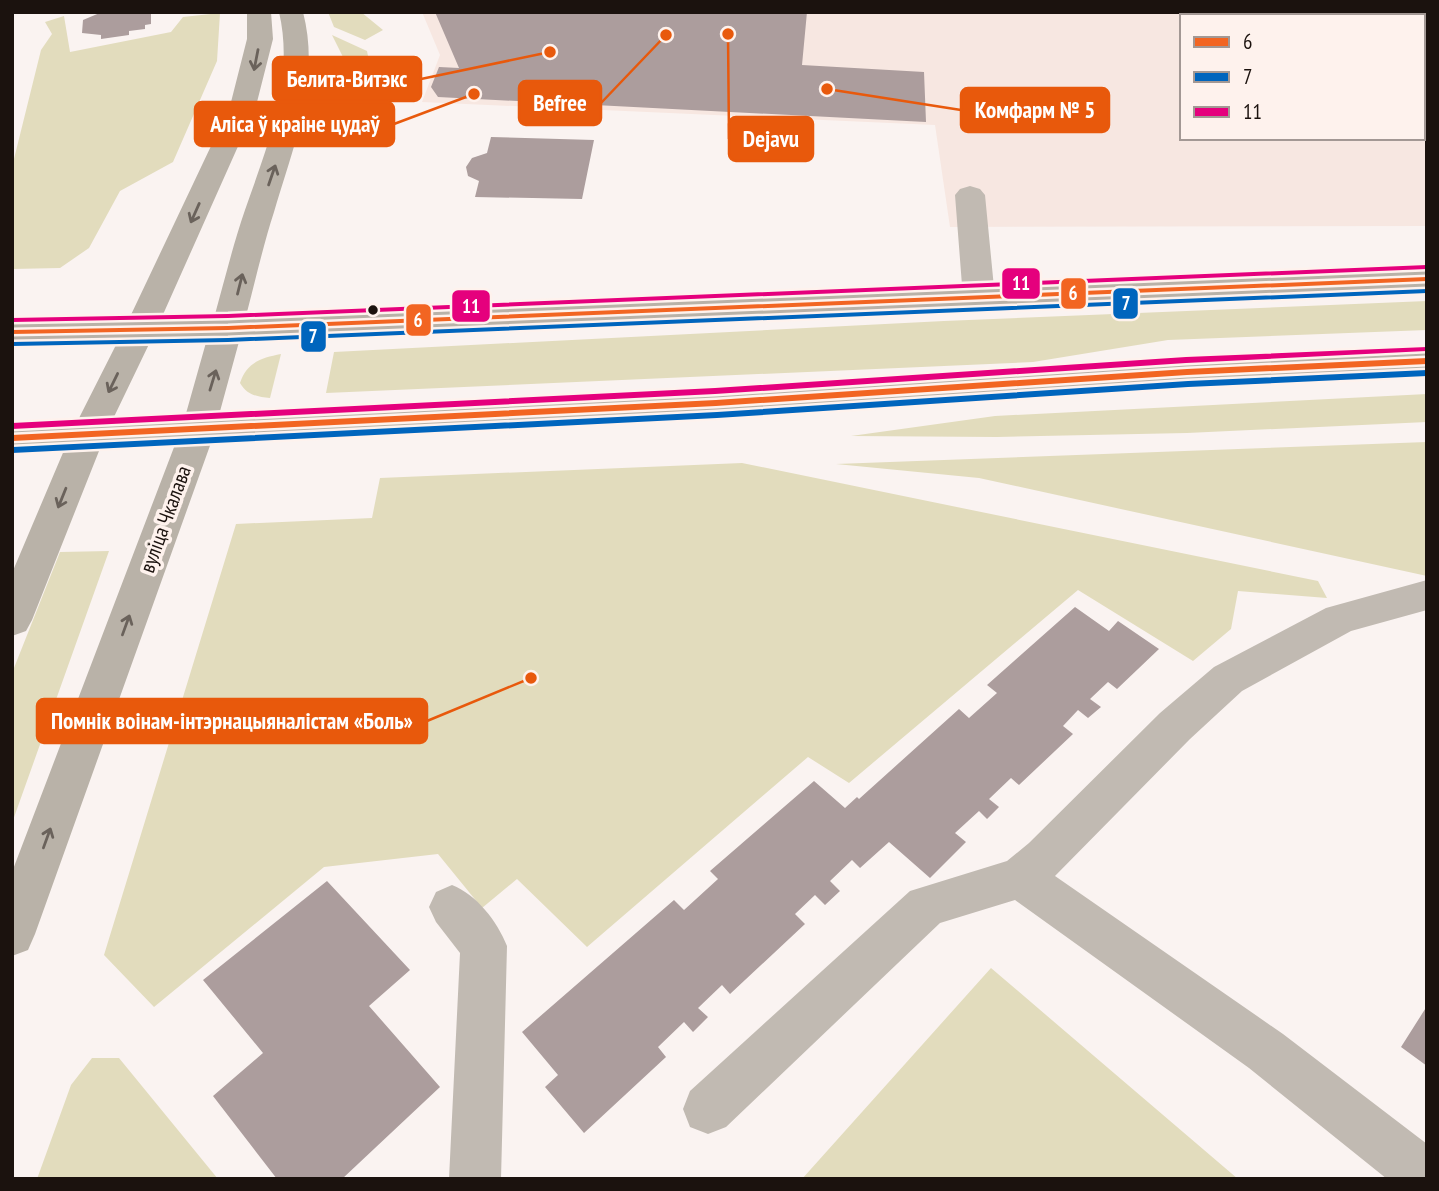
<svg xmlns="http://www.w3.org/2000/svg" width="1439" height="1191" viewBox="0 0 1439 1191" font-family="'PT Sans Narrow',sans-serif">
	<rect width="100%" height="100%" fill="#faf3f1"/>
	<!-- built -->
	<path fill="#f7e7e1" fill-rule="evenodd" d="M422,12H1427V226L950,227L935,125L422,102L440,55ZM1182,16H1423V138H1182Z"/>
	<!-- green -->
	<path fill="#e2dcbd" d="M328,12H361L383,30L365,40L334,27Z
		M220,13L217,61L173,162L120,191L89,248L60,268L12,269V167L41,50L52,34L45,22L64,16L70,52L171,32L183,17Z
		M332,35L367,51L371,71L351,73Z
		M1427,301V330L1168,340L1033,362L326,393L334,352L944,321Z
		M281,354L270,398C257,397 247,395 240,383C247,362 261,358 281,354Z
		M1427,394V422L1187,433L997,437L851,436L995,416Z
		M1427,442V576L979,478L836,464Z
		M742,463L1318,581L1327,598L1238,591L1231,629L1193,661L1078,590L849,783L808,757L587,947L517,879L482,908L438,854L324,867L154,1007L104,955L236,524L372,518L380,478Z
		M109,551L12,823V673L60,552Z
		M991,968L1238,1179H802Z
		M92,1058H119L218,1179H37L71,1085Z"/>
	<!-- building -->
	<path fill="#ac9d9d" d="M102,12H151V24L145,25V29L129,31V35L101,39V35L82,33L83,20Z
		M435,12H807L802,65L924,72L926,122L438,97L431,87L439,67L459,68Z
		M491,137L594,140L582,199L475,197L479,181L468,176L466,167L472,158L487,153Z
		M1075,607L1109,631L1118,621L1159,649L1117,689L1108,682L1090,699L1101,707L1088,718L1078,710L1063,726L1073,734L1019,785L1011,778L989,799L999,807L987,819L979,811L955,833L966,842L930,878L889,842L860,868L852,860L830,881L840,891L825,905L815,895L795,914L805,924L730,994L722,985L698,1008L708,1017L693,1032L684,1022L658,1047L666,1057L584,1133L545,1087L558,1075L522,1032L674,900L684,910L718,879L710,871L814,781L845,808L857,797L859,799L959,709L969,718L997,693L987,685Z
		M327,881L410,970L369,1006L440,1087L342,1179H277L213,1096L263,1053L203,980Z
		M1427,1006V1066L1401,1047Z"/>
	<g fill="none" stroke-linecap="round" stroke-linejoin="round">
		<!-- minor -->
		<path fill="#c1bab2" fill-rule="evenodd" d="M970,186L980,189L985,195L995,298L990,305L979,308L968,305L963,298L955,195L960,189Z
			M1427,580V610L1351,631L1242,691L1190,739L1055,876L1283,1034L1427,1144V1179H1387L1249,1068L1015,900L940,923L726,1127L708,1134L690,1127L683,1109L690,1091L910,891L1007,861L1029,843L1160,713L1214,667L1326,608Z
			M452,885C477,895 497,921 507,946L501,1179H449L460,953L436,922L429,907L436,892Z"/>
		<!-- major -->
		<path fill="#b9b2a8" fill-rule="evenodd" d="M247,12H271L273,39L256,106L161,319L214,318C224,282 233,245 245,210C267,147 295,80 279,12H303C321,81 293,147 274,212C263,246 255,282 246,316L1427,269V289L240,338L219,415L716,391L1187,361L1427,350V372L1187,383L716,415L212,440L35,934L28,950L12,956V872L176,442L101,446L32,620L26,631L12,636V573L65,448L12,450V426L77,422L118,341L12,343V321L129,319L230,106L247,39ZM207,339L185,417L112,421L151,340Z"/>
		<defs>
			<path id="bus-1" d="M1427,277V281L228,330L12,334V330L228,326Z
				M1427,358V364L1187,375L716,406L12,441V435L716,400L1187,369Z"/>
			<path id="bus-2" d="M1427,289V293L228,342L12,346V342L228,338Z
				M1427,370V376L1188,387L717,418L12,453L13,447L717,412L1188,381Z"/>
			<path id="bus-3" d="M1427,265V269L228,318L12,322V318L228,314Z
				M1427,347L1426,351L1186,363L715,394L12,429V423L715,388L1186,357Z"/>
		</defs>
		<!-- bus-1 casing -->
		<use href="#bus-1" stroke="#fef2ed" stroke-width="5"/>
		<!-- bus-2 casing -->
		<use href="#bus-2" stroke="#fef2ed" stroke-width="5"/>
		<!-- bus-3 casing -->
		<use href="#bus-3" stroke="#fef2ed" stroke-width="5"/>
		<!-- bus-1 -->
		<use href="#bus-1" fill="#f26522" fill-rule="evenodd"/>
		<!-- bus-2 -->
		<use href="#bus-2" fill="#0065bd" fill-rule="evenodd"/>
		<!-- bus-3 -->
		<use href="#bus-3" fill="#e5007d" fill-rule="evenodd"/>
	</g>
	<!-- one-way arrows -->
	<defs><path id="oneway-shaft" d="M-6 0H5M1.5-3L5.5 0L1.5 3" fill="none" stroke-width="1.6" stroke-linecap="round" stroke-linejoin="round" transform="scale(1.75)"/></defs>
	<g stroke="#6a625b">
		<use href="#oneway-shaft" transform="translate(256 60) rotate(101)"/>
		<use href="#oneway-shaft" transform="translate(272 175) rotate(-71)"/>
		<use href="#oneway-shaft" transform="translate(195 213) rotate(114)"/>
		<use href="#oneway-shaft" transform="translate(240 284) rotate(-76)"/>
		<use href="#oneway-shaft" transform="translate(213 380) rotate(-73)"/>
		<use href="#oneway-shaft" transform="translate(113 383) rotate(116)"/>
		<use href="#oneway-shaft" transform="translate(62 498) rotate(112)"/>
		<use href="#oneway-shaft" transform="translate(126 625) rotate(-70)"/>
		<use href="#oneway-shaft" transform="translate(47 838) rotate(-70)"/>
	</g>
	<!-- markers -->
	<circle fill="#1b120e" stroke="#fef2ed" stroke-width="2.5" cx="373" cy="310" r="6"/>
	<g text-anchor="middle" dominant-baseline="central" stroke-width="7" stroke-linejoin="round" paint-order="stroke">
		<!-- street labels -->
		<g font-size="21" fill="#1b120e" stroke="#fef2ed">
			<text transform="translate(165 519) rotate(-70)">вуліца Чкалава</text>
		</g>
	</g>
	<!-- callouts -->
	<path fill="none" stroke="#e8590c" stroke-width="2.5" d="M550 52L421 79M666 35L601 103M827 89L961 110M474 94L394 124M728 34L729 139M531 678L427 721"/>
	<g fill="#e8590c" stroke="#fef2ed" stroke-width="2.5">
		<circle cx="550" cy="52" r="7"/>
		<circle cx="666" cy="35" r="7"/>
		<circle cx="827" cy="89" r="7"/>
		<circle cx="474" cy="94" r="7"/>
		<circle cx="728" cy="34" r="7"/>
		<circle cx="531" cy="678" r="7"/>
	</g>
	<g fill="#e8590c" stroke="#e8590c" stroke-width="2.5">
		<rect x="273" y="57" width="148" height="44" rx="7"/>
		<rect x="519" y="81" width="82" height="44" rx="7"/>
		<rect x="961" y="88" width="148" height="44" rx="7"/>
		<rect x="195" y="102" width="199" height="44" rx="7"/>
		<rect x="729" y="117" width="84" height="44" rx="7"/>
		<rect x="37" y="699" width="390" height="44" rx="7"/>
	</g>
	<g font-size="23" text-anchor="middle" font-weight="bold" fill="#fff">
		<text x="347" y="87">Белита-Витэкс</text>
		<text x="560" y="111">Befree</text>
		<text x="1035" y="118">Комфарм № 5</text>
		<text x="295" y="132">Аліса ў краіне цудаў</text>
		<text x="771" y="147">Dejavu</text>
		<text x="232" y="729">Помнік воінам-інтэрнацыяналістам «Боль»</text>
	</g>
	<g stroke="#fef2ed" stroke-width="2.5">
		<rect x="1001" y="267" width="40" height="33" rx="7" fill="#e5007d"/>
		<rect x="1060" y="277" width="27" height="33" rx="7" fill="#f26522"/>
		<rect x="1112" y="287" width="27" height="33" rx="7" fill="#0065bd"/>
		<rect x="451" y="289" width="40" height="34" rx="7" fill="#e5007d"/>
		<rect x="405" y="303" width="27" height="34" rx="7" fill="#f26522"/>
		<rect x="300" y="320" width="27" height="33" rx="7" fill="#0065bd"/>
	</g>
	<g font-size="19" text-anchor="middle" font-weight="bold" fill="#fff">
		<text x="1021" y="290">11</text>
		<text x="1073" y="300">6</text>
		<text x="1126" y="310">7</text>
		<text x="471" y="313">11</text>
		<text x="418" y="327">6</text>
		<text x="313" y="343">7</text>
	</g>
	<!-- border -->
	<rect width="1439" height="1191" fill="none" stroke="#1b120e" stroke-width="28"/>
	<!-- legend -->
	<rect x="1180" y="14" width="245" height="126" fill="#fef2ed" stroke="#a39894" stroke-width="2"/>
	<rect x="1194" y="37" width="35" height="10" fill="#f26522" stroke="#a39894" stroke-width="2"/>
	<text x="1243" y="49" font-size="21" fill="#1b120e">6</text>
	<rect x="1194" y="72" width="35" height="10" fill="#0065bd" stroke="#a39894" stroke-width="2"/>
	<text x="1243" y="84" font-size="21" fill="#1b120e">7</text>
	<rect x="1194" y="107" width="35" height="10" fill="#e5007d" stroke="#a39894" stroke-width="2"/>
	<text x="1243" y="119" font-size="21" fill="#1b120e">11</text>
</svg>
